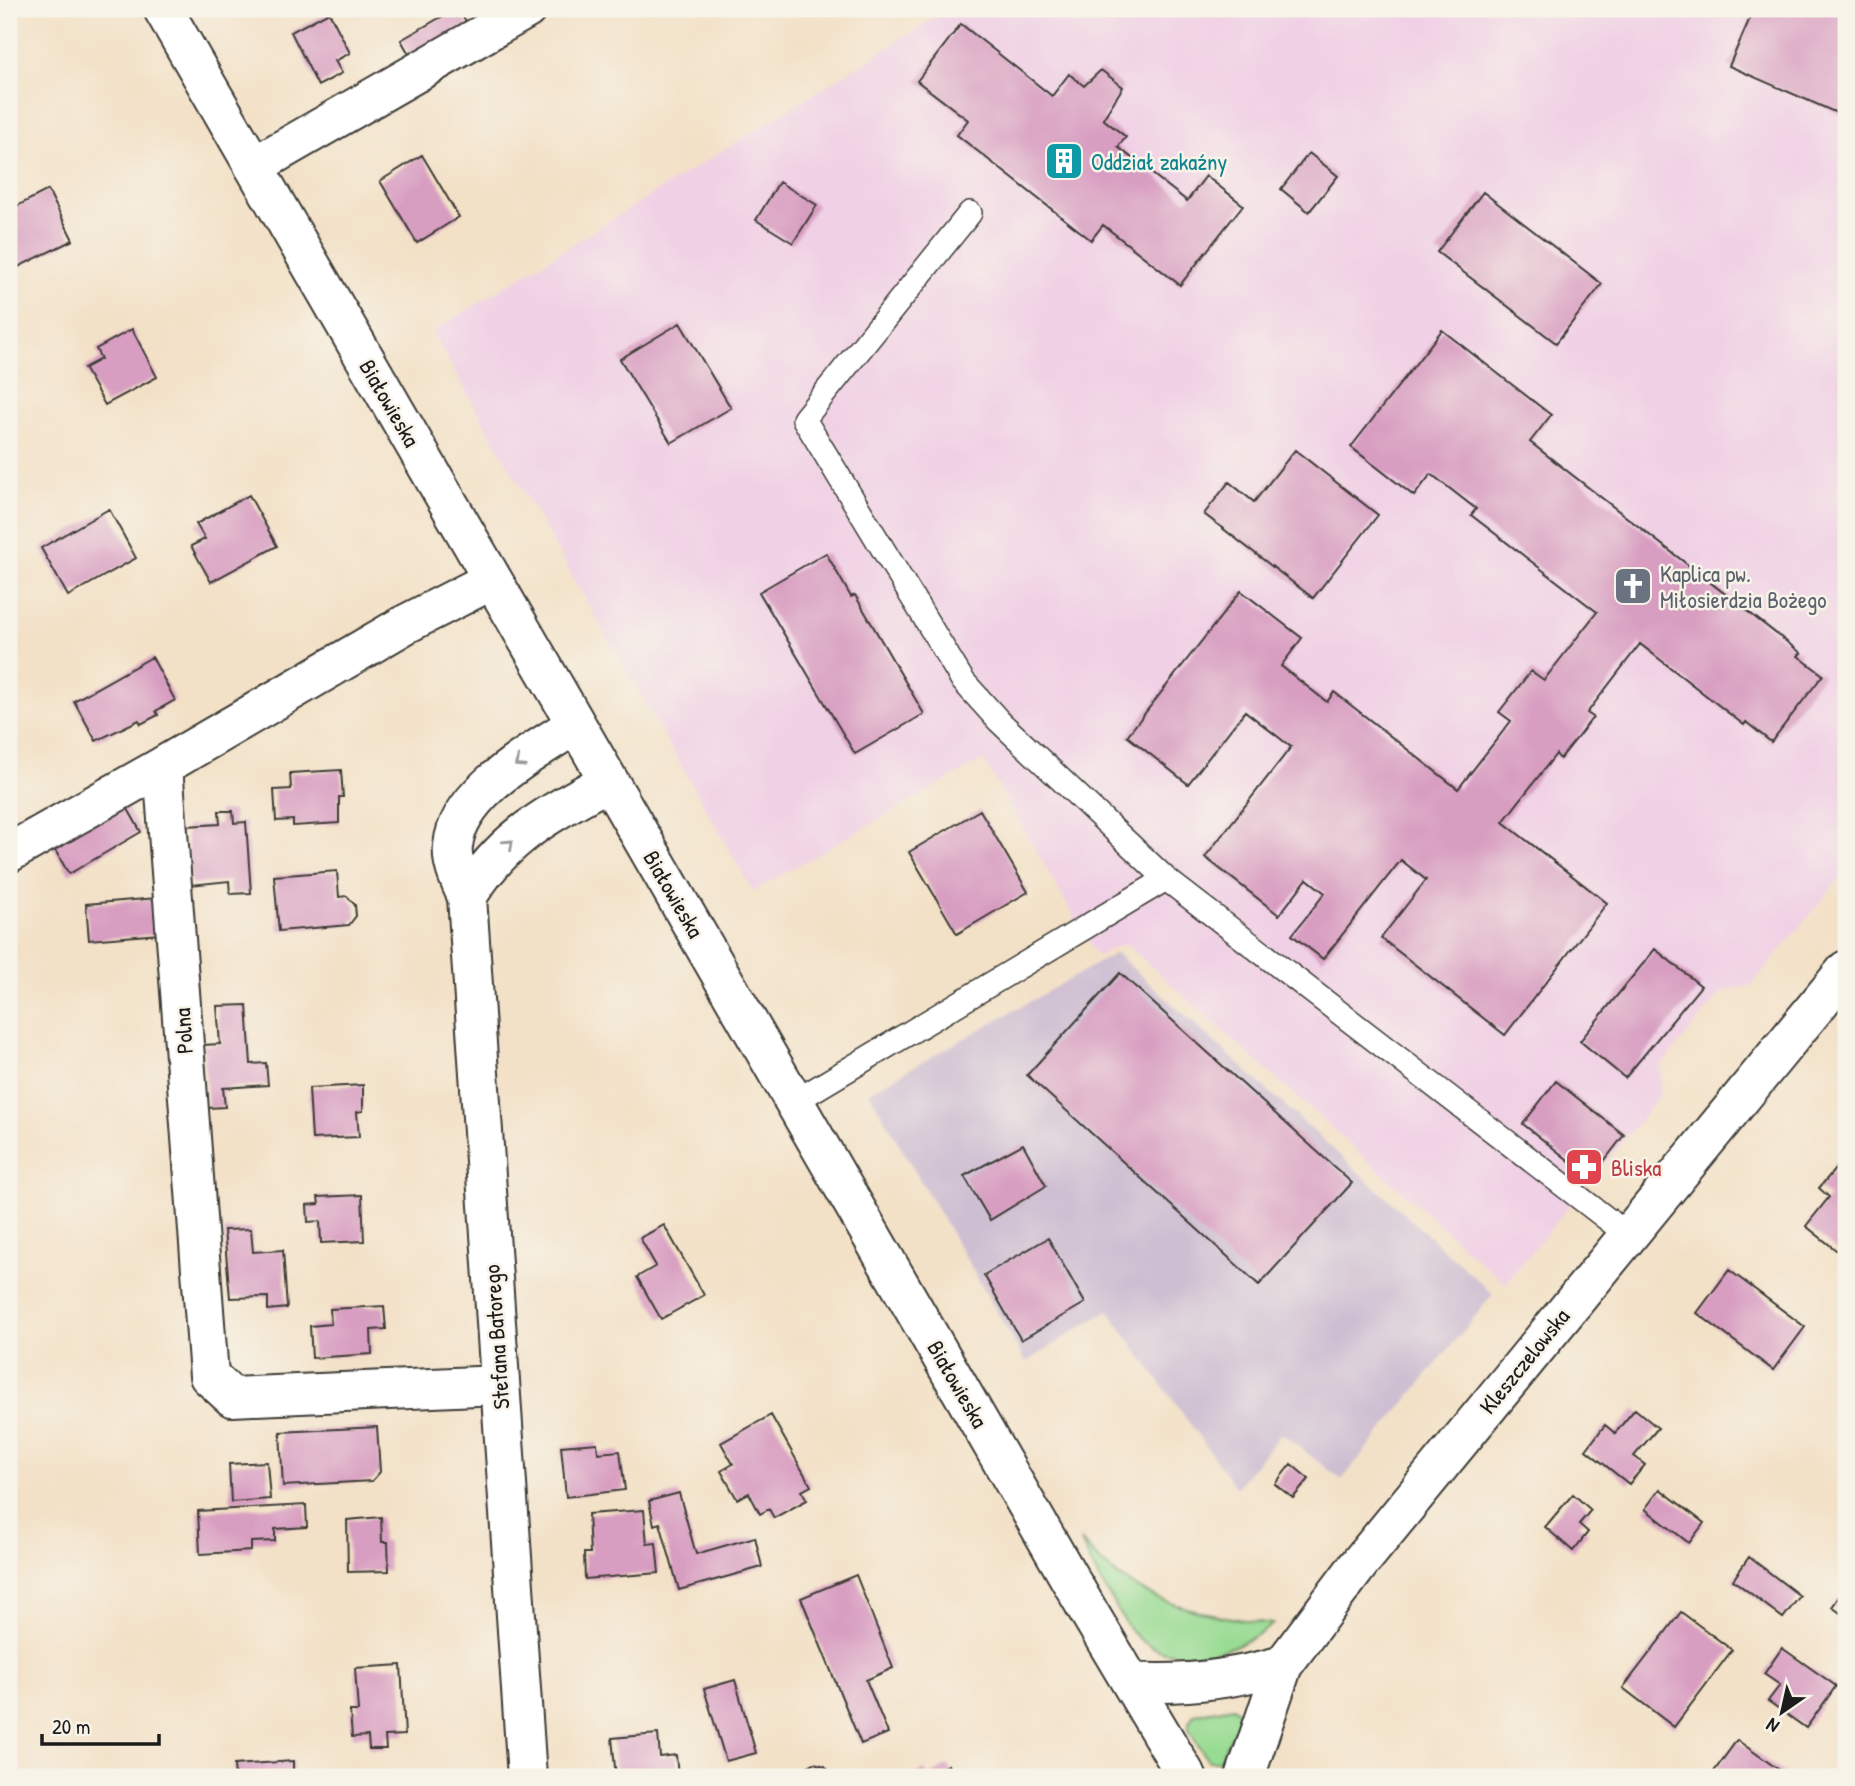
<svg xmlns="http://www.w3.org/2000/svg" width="1855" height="1786" viewBox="0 0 1855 1786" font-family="'Patrick Hand',sans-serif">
	<rect width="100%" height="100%" fill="#f7f3e8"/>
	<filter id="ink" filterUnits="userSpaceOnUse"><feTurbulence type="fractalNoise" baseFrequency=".0143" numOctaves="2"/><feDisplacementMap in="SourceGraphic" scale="14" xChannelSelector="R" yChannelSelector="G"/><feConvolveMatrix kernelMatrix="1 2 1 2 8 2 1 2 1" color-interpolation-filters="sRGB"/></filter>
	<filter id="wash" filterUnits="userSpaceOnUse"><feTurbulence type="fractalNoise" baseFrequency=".00686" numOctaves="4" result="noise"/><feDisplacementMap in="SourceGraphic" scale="28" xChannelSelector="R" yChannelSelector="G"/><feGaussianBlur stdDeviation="1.57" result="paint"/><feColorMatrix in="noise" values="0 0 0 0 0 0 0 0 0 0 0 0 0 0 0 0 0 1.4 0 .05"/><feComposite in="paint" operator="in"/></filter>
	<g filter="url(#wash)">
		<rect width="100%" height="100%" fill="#f3e1c7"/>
		<!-- built -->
		<path fill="#f0d0e5" d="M949,9H1846V871L1752,985L1723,991L1661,1066L1660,1096L1505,1284L1125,943L1097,956L983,760L753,891L432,332Z"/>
		<!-- industrial -->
		<path fill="#cebed2" d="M1116,953L1493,1294L1342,1480L1281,1433L1236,1488L1108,1310L1026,1362L869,1092Z"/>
		<!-- green -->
		<path fill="#98db92" stroke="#5a7c57" stroke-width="2" d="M1081,1541C1131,1602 1199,1615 1273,1624C1237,1653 1173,1671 1135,1635C1128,1629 1124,1620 1119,1612C1105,1589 1091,1567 1081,1541Z
			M1233,1707L1239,1712C1238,1729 1226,1746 1219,1761H1208L1189,1730V1722L1194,1714Z"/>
		<g id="blocks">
			<!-- building -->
			<path fill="#d89ec1" d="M455,9H458L470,28L413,61L401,40Z
				M1754,9H1829L1846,16V117L1729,66Z
				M329,12L350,53L335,61L342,73L318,86L291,32Z
				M961,24L1052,96L1069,74L1084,86L1101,70L1123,87L1103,119L1126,137L1118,147L1187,201L1206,176L1243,205L1180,285L1103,225L1091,240L957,135L968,120L917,81Z
				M1309,153L1338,176L1309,212L1281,189Z
				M422,155L459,217L417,243L380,181Z
				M779,182L817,205L793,243L756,220Z
				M48,190L73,240L16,268L9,254V210Z
				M1483,192L1602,284L1556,343L1437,252Z
				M680,323L731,408L671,443L620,359Z
				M132,329L157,377L105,405L84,368L101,359L96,349Z
				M1442,330L1551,415L1530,442L1801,653L1798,656L1823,675L1771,742L1746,722L1744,725L1640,644L1587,713L1593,717L1577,738L1560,759L1556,754L1503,822L1607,903L1505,1035L1381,938L1426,880L1401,860L1323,959L1292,935L1325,893L1307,879L1279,915L1205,857L1291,747L1245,711L1188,784L1127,736L1241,591L1302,638L1281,666L1327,702L1334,692L1458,789L1511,721L1499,712L1531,671L1544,680L1597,612L1471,515L1476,509L1431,474L1414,496L1351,447Z
				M1295,450L1378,515L1313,598L1204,514L1229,482L1254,502Z
				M249,495L277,546L211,582L191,546L205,539L196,524Z
				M109,509L136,558L68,596L41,548Z
				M826,553L851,597L855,595L924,714L855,754L759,592Z
				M152,657L175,700L156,711L158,715L141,724L139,720L96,741L74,701Z
				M341,770L343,797H339V823L293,826V820L276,821L274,790L291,789L290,773Z
				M124,802L141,832L69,874L52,845Z
				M980,810L1028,892L957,934L909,852Z
				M219,811H233L234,823L246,822L251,893L230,894L229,881L191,885L186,826L220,824Z
				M337,871L339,897L347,896L355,905L356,916L349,925L279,931L274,876Z
				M157,898L160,934L89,940L86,904Z
				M1655,949L1701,986L1625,1078L1580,1041Z
				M1120,973L1352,1183L1259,1285L1027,1075Z
				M247,1005L251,1064L266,1063L268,1085L223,1088L225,1107L208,1108L203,1045L220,1044L217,1006Z
				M1556,1081L1624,1135L1591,1178L1523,1124Z
				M363,1085V1111L357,1112L359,1137L312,1139L309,1088Z
				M1023,1144L1046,1186L990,1220L964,1176Z
				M1836,1168L1846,1176V1258L1806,1226L1829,1197L1819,1188Z
				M362,1195L364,1241L321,1243L320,1221L308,1222L307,1205L319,1204L318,1197Z
				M664,1225L704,1295L661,1319L637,1277L656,1266L640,1238Z
				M251,1229L253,1252L283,1250L287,1308L268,1310V1297L230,1298L224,1230Z
				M1048,1238L1085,1303L1021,1340L984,1275Z
				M1729,1270L1805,1327L1773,1370L1697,1313Z
				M384,1306L386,1329L371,1330L372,1354L312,1358L310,1326L331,1324L330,1309Z
				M1635,1409L1658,1428L1634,1456L1645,1465L1629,1484L1586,1450L1605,1425L1615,1433Z
				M771,1415L811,1486L802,1491L807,1500L774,1518L769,1509L760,1514L749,1493L737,1499L721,1471L733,1464L721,1443Z
				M377,1427L380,1472L372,1481L283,1486L280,1432Z
				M597,1443L598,1453L620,1451L625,1490L566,1497L561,1446Z
				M267,1462L270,1499L231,1502L229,1464Z
				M1291,1464L1309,1479L1293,1498L1275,1484Z
				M1660,1489L1704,1523L1689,1543L1645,1509Z
				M679,1493L696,1554L755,1537L762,1567L679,1590L660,1523L654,1525L649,1501Z
				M1573,1494L1591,1510L1579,1524L1588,1532L1573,1551L1545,1527Z
				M306,1505L307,1527L275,1529V1541L251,1542V1551L200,1554L198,1511Z
				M644,1510L647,1544L656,1543L659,1573L585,1579L584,1553H590L588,1514Z
				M381,1517L382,1542H388L389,1571L348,1572L347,1520Z
				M1749,1557L1800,1596L1783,1618L1733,1580Z
				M856,1575L893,1668L866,1680L888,1733L861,1744L801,1598Z
				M1846,1587V1617L1832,1607Z
				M1681,1612L1732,1650L1674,1727L1623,1688Z
				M1782,1648L1836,1686L1806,1728L1768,1701L1780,1685L1764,1674Z
				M401,1665L405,1735L385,1736L386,1749H369L368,1736L352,1737L350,1711H358L355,1668Z
				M735,1680L756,1753L726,1761L704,1689Z
				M658,1734L660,1757L676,1755L678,1776L616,1777L612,1738Z
				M1737,1740L1789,1777H1710Z
				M293,1761V1777H235L234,1765Z
				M814,1763L825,1766L832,1777H801L803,1769Z
				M948,1765L954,1777H911L925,1770L928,1776Z"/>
		</g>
	</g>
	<g filter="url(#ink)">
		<use href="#blocks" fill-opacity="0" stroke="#3c3a36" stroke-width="2"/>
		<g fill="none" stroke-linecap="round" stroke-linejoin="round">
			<defs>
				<path id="lane" d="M970,213L804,419L963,681L999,721L1166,879L1628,1235
					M794,1102L1166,879"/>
				<path id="street" d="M254,166L527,9
					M492,580L404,625L163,766L209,1376L232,1397L499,1385
					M9,853L163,766"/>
				<path id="secondary" d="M163,9L1090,1614L1187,1777
					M467,897C505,835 547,816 608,781
					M1131,1682C1183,1686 1233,1679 1283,1665
					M527,1777L467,897C460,881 451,864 453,846C458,791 535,752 576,724
					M1245,1777L1283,1665L1359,1564L1846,970"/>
			</defs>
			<!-- lane casing -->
			<use href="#lane" stroke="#3c3a36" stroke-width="26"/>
			<!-- street casing -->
			<use href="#street" stroke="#3c3a36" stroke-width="42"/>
			<!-- secondary casing -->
			<use href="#secondary" stroke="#3c3a36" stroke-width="42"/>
			<!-- lane -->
			<use href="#lane" stroke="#fff" stroke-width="23"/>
			<!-- street -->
			<use href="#street" stroke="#fff" stroke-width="38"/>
			<!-- secondary -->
			<use href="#secondary" stroke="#fff" stroke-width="38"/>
		</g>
		<!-- one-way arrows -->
		<defs><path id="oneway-chevron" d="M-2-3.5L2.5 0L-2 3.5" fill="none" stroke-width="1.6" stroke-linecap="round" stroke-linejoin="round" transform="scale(1.75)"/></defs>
		<g stroke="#999">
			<use href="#oneway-chevron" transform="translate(519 763) rotate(146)"/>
			<use href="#oneway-chevron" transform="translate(509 844) rotate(-43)"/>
		</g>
	</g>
	<!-- icons -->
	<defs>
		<symbol id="building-square" viewBox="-11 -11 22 22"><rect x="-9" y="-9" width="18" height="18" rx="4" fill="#0f9aa8" stroke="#f7f3e8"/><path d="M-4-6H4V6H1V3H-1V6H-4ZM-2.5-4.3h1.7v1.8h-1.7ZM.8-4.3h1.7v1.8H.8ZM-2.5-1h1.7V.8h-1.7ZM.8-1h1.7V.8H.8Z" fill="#fff"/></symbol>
		<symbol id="church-square" viewBox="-11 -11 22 22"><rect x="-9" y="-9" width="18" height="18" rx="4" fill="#6b7280" stroke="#f7f3e8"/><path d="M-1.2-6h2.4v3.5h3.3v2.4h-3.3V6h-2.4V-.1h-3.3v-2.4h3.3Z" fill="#fff"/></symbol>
		<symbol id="pharmacy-square" viewBox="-11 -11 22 22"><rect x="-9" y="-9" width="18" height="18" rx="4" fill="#e0444e" stroke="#f7f3e8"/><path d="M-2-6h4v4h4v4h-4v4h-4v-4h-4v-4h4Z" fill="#fff"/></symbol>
	</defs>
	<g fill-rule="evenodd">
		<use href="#building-square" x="1042" y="139" width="44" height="44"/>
		<use href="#church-square" x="1611" y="564" width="44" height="44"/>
		<use href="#pharmacy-square" x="1562" y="1145" width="44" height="44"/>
	</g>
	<g text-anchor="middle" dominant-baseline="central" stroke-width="5" stroke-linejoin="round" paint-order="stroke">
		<!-- culture labels -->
		<g font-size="23" fill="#0d838f" stroke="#f7f3e8" text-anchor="start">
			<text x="1091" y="161">Oddział zakaźny</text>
		</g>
		<!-- street labels -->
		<g font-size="23" fill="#1c1c1c" stroke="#f7f3e8">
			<text transform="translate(390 403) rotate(60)">Białowieska</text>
			<text transform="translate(674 894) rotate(60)">Białowieska</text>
			<text transform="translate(183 1031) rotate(-94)">Polna</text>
			<text transform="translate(496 1337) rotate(-94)">Stefana Batorego</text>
			<text transform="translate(1524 1361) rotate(-51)">Kleszczelowska</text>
			<text transform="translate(958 1384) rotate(60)">Białowieska</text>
		</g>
		<!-- worship labels -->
		<g font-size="23" fill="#5b616d" stroke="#f7f3e8" text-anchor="start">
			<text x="1660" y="573">Kaplica pw.<tspan x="1660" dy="26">Miłosierdzia Bożego</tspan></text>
		</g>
		<!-- health labels -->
		<g font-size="23" fill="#be3a42" stroke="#f7f3e8" text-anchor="start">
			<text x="1611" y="1167">Bliska</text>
		</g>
	</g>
	<!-- margin -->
	<rect width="1855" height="1786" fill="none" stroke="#f7f3e8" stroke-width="35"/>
	<!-- north arrow -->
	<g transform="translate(1782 1712) rotate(214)" stroke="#f7f3e8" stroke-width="5" paint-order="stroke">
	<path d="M0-5L12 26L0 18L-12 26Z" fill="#1c1c1c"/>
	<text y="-10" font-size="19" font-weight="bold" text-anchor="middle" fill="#1c1c1c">N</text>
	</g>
	<!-- scale -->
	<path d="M42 1734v10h117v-10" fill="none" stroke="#1c1c1c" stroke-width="3.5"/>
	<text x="52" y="1734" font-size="21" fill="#1c1c1c" stroke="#f7f3e8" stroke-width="5" paint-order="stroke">20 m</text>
</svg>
